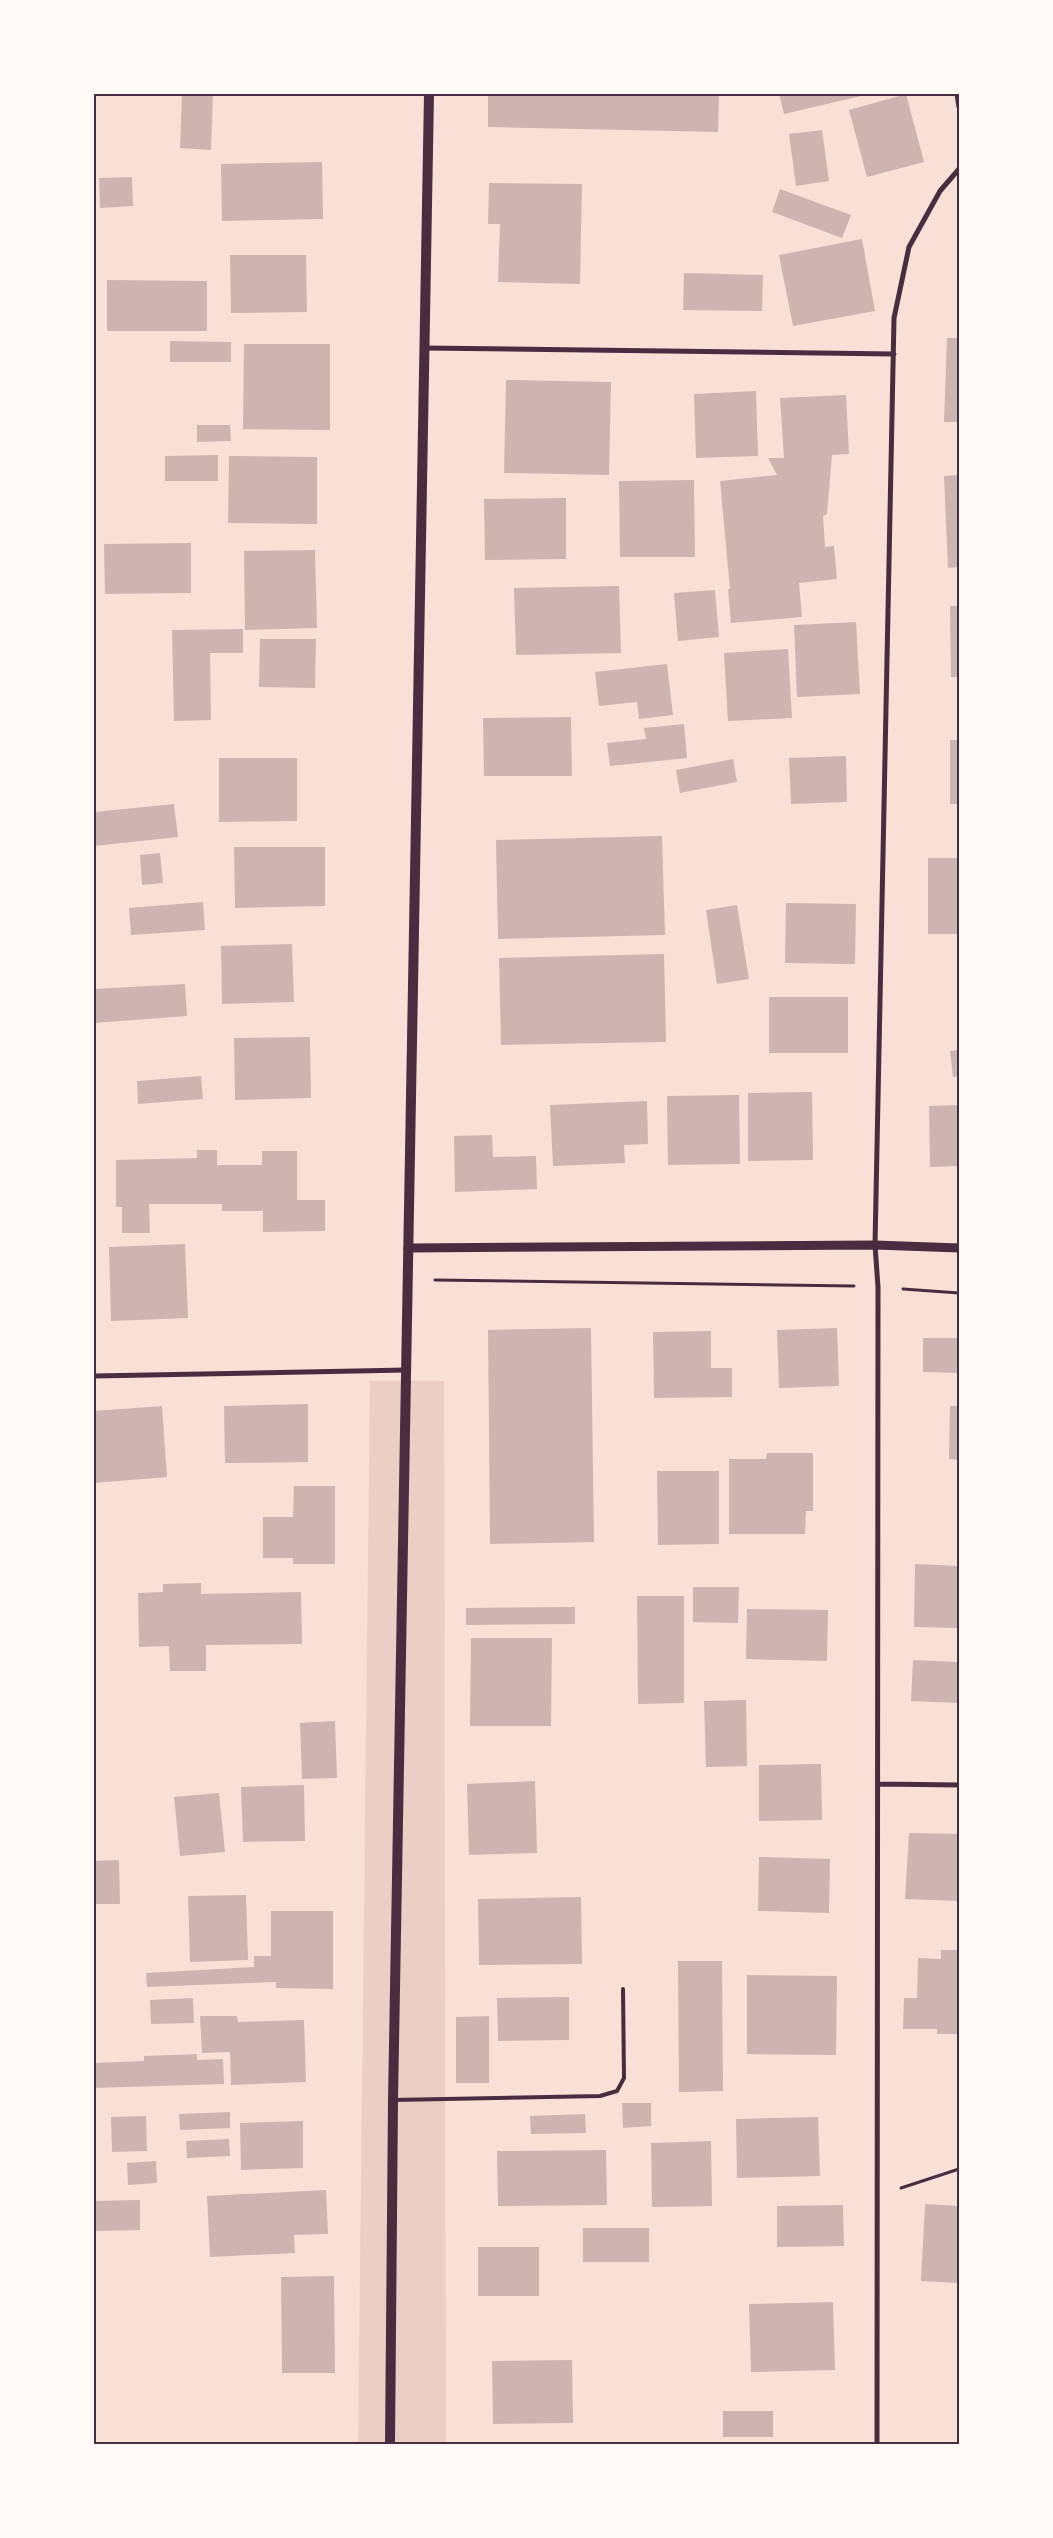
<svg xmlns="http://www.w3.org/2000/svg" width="1053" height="2538" viewBox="0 0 1053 2538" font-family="'Noto Sans',sans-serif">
	<rect width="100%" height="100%" fill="#f7e1d7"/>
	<!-- green -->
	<path fill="#ebcfc5" d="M370,1381H444L446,2444H358Z"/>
	<!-- building -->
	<path fill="#ccb4b1" d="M182,94H213L211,150L180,148Z
		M488,94H719L718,132L488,127Z
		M779,94H861V96L784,114Z
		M906,94L924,162L867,177L849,110Z
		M822,130L829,181L796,186L789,134Z
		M322,162L323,219L222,221L221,164Z
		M132,177L133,206L100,208L99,178Z
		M489,183L582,184L580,284L498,282L500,224H488Z
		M780,189L851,215L842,238L772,212Z
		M862,239L875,311L793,326L779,255Z
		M230,255H306L307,312L231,313Z
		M684,273L763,275L762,311L683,310Z
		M107,280L207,281V331H107Z
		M947,338H959V422H944Z
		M170,341L231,342V362H170Z
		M244,344H330V430L243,429Z
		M506,380L611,382L609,475L504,473Z
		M756,391L758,456L696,458L694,394Z
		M846,395L849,454L832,455L827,514L823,516L825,547L834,546L837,579L799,583L802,617L731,623L728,589H730L720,481L777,475L768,458H784L780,398Z
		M197,425H230L231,441L197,442Z
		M218,455V481H165V456Z
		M229,456L317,457V524L228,523Z
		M959,475V567L948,568L944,476Z
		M694,480L695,557H620L619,481Z
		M566,498V559L485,560L484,499Z
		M191,543V593L105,594L104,544Z
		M315,550L317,628L245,630L244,551Z
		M619,586L621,653L516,655L514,588Z
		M715,590L719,637L678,641L674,593Z
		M950,606H959V677H951Z
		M856,622L860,694L797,697L794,625Z
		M243,629V653H210L211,720L174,721L172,630Z
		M260,639H316L315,688L259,687Z
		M788,649L792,718L728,721L724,653Z
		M667,664L673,715L639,719L637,702L599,706L595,672Z
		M571,717L572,776H484L483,718Z
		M684,724L687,758L610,766L607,743L646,739L644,728Z
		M950,740H959V804H950Z
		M846,756L847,802L791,804L789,758Z
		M219,758H297V821L219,822Z
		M733,759L737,782L680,793L676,770Z
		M174,804L178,837L94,846V812Z
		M662,836L665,935L498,939L496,840Z
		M234,847H325V906L235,908Z
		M160,853L163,883L142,885L140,855Z
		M928,858H959V934H928Z
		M203,902L205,930L131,935L129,908Z
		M786,903L856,904L855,964L785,963Z
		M737,905L749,979L717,984L706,910Z
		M292,944L294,1002L222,1004L221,946Z
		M664,954L666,1042L501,1045L499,958Z
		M185,984L187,1016L94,1023V989Z
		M769,997H848V1053H769Z
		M310,1037L311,1098L235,1100L234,1038Z
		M959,1050V1076L953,1077L950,1051Z
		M201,1076L203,1099L138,1104L137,1081Z
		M812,1092L813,1160L748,1161V1093Z
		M739,1095L740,1164L668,1165L667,1096Z
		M647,1101L648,1144L624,1145L625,1163L553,1166L550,1105Z
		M959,1105V1166L930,1167L929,1106Z
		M492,1135L493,1157L536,1156L537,1189L455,1192L454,1136Z
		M197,1150H217V1165H262V1151H297V1200H325V1231L263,1232V1211H222V1204H149L150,1233H122V1207H116V1160L197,1158Z
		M185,1244L188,1318L111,1321L109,1247Z
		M591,1328L594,1542L490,1544L488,1330Z
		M837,1328L839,1386L779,1388L777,1330Z
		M711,1331V1368H732V1397L654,1398L653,1332Z
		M923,1338H959V1373L923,1372Z
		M308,1404V1462L225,1463L224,1406Z
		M162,1406L167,1477L94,1483V1411Z
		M950,1406H959V1460L949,1459Z
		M767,1453H813V1511H806L805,1534H729V1459H766Z
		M657,1471H719V1544L658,1545Z
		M294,1486H335V1564H293V1558H263V1517H293Z
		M915,1564L959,1566V1628L914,1627Z
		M201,1583V1594L301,1592L302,1644L206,1645V1671H170L169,1646L139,1647L138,1593L163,1592V1584Z
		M693,1587H739L738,1623L693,1622Z
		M637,1596H684V1703L638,1704Z
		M575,1607V1624L466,1625V1608Z
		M747,1609L828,1610L827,1661L746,1659Z
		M471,1638H552L551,1726H470Z
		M913,1660L959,1662V1703L911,1701Z
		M746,1700L747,1766L706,1767L704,1701Z
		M335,1721L337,1778L302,1779L300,1723Z
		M821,1764L822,1820L759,1821V1765Z
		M535,1781L537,1853L469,1855L467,1784Z
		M304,1785L305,1841L243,1842L241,1787Z
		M219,1793L225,1852L180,1856L174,1797Z
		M909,1833L959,1834V1901L905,1899Z
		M759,1857L830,1859L829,1913L758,1911Z
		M119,1860L120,1904H94V1861Z
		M246,1895L248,1960L190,1962L188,1896Z
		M581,1897L582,1964L479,1965L478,1899Z
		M271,1911H333V1989L276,1988V1982L147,1987L146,1973L254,1967V1956H271Z
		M941,1950H959V2034H937V2029H903L904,1998H917L918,1958L941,1959Z
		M678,1961H722L723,2091L679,2092Z
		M747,1975L837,1976L836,2055L747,2054Z
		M569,1997V2040L498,2041L497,1998Z
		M193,1998L194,2023L151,2024L150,2000Z
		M200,2016H237L238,2022L304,2020L306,2082L231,2085L230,2052L202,2053Z
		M489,2016V2083H456V2017Z
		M197,2054V2060L223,2059L224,2084L94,2088V2063L144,2061V2056Z
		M622,2103H651V2126L623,2128Z
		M230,2112V2128L180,2130L179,2114Z
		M585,2114L586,2133L531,2134L530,2116Z
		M146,2116L147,2151L112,2152L111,2117Z
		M818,2117L820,2176L737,2178L736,2119Z
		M303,2121V2168L241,2170L240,2123Z
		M229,2139L230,2156L187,2158L186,2141Z
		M711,2141L712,2206L652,2207L651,2143Z
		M606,2150L607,2205L498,2206L497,2151Z
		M156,2161L157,2183L128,2185L127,2163Z
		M326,2190L328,2234L294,2235L295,2253L210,2257L207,2196Z
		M140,2200V2230L94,2231V2201Z
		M925,2204L959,2206V2283L921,2281Z
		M843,2205L844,2246L777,2247V2206Z
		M583,2228H649V2262H583Z
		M478,2247H539V2296H478Z
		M334,2276L335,2373H282L281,2277Z
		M833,2302L835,2370L751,2372L749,2304Z
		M572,2360L573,2423L493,2424L492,2361Z
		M723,2411H773V2437H723Z"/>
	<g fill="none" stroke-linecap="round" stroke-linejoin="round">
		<!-- path -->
		<path stroke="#4a2c40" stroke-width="3" d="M435,1280L854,1286
			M903,1289L959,1293
			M901,2188L959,2169"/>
		<!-- service -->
		<path stroke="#4a2c40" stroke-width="4" d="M393,2100L600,2096L617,2091L624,2078L623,1989"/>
		<!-- minor -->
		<path stroke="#4a2c40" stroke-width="5" d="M957,94L959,107
			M424,348L894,354
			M94,1376L406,1370
			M879,1784L959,1785
			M877,2444L878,1287L875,1245L894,318L909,247L940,191L959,169"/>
		<!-- tertiary -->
		<path stroke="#4a2c40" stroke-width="9" d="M408,1248L875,1245L959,1248"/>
		<!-- secondary -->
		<path stroke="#4a2c40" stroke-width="10" d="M390,2444L393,2100L429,94"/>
	</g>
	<!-- border -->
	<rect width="1053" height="2538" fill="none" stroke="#fffaf5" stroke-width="190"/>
	<rect x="95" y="95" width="863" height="2348" fill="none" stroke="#4a2c40" stroke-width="2"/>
</svg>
